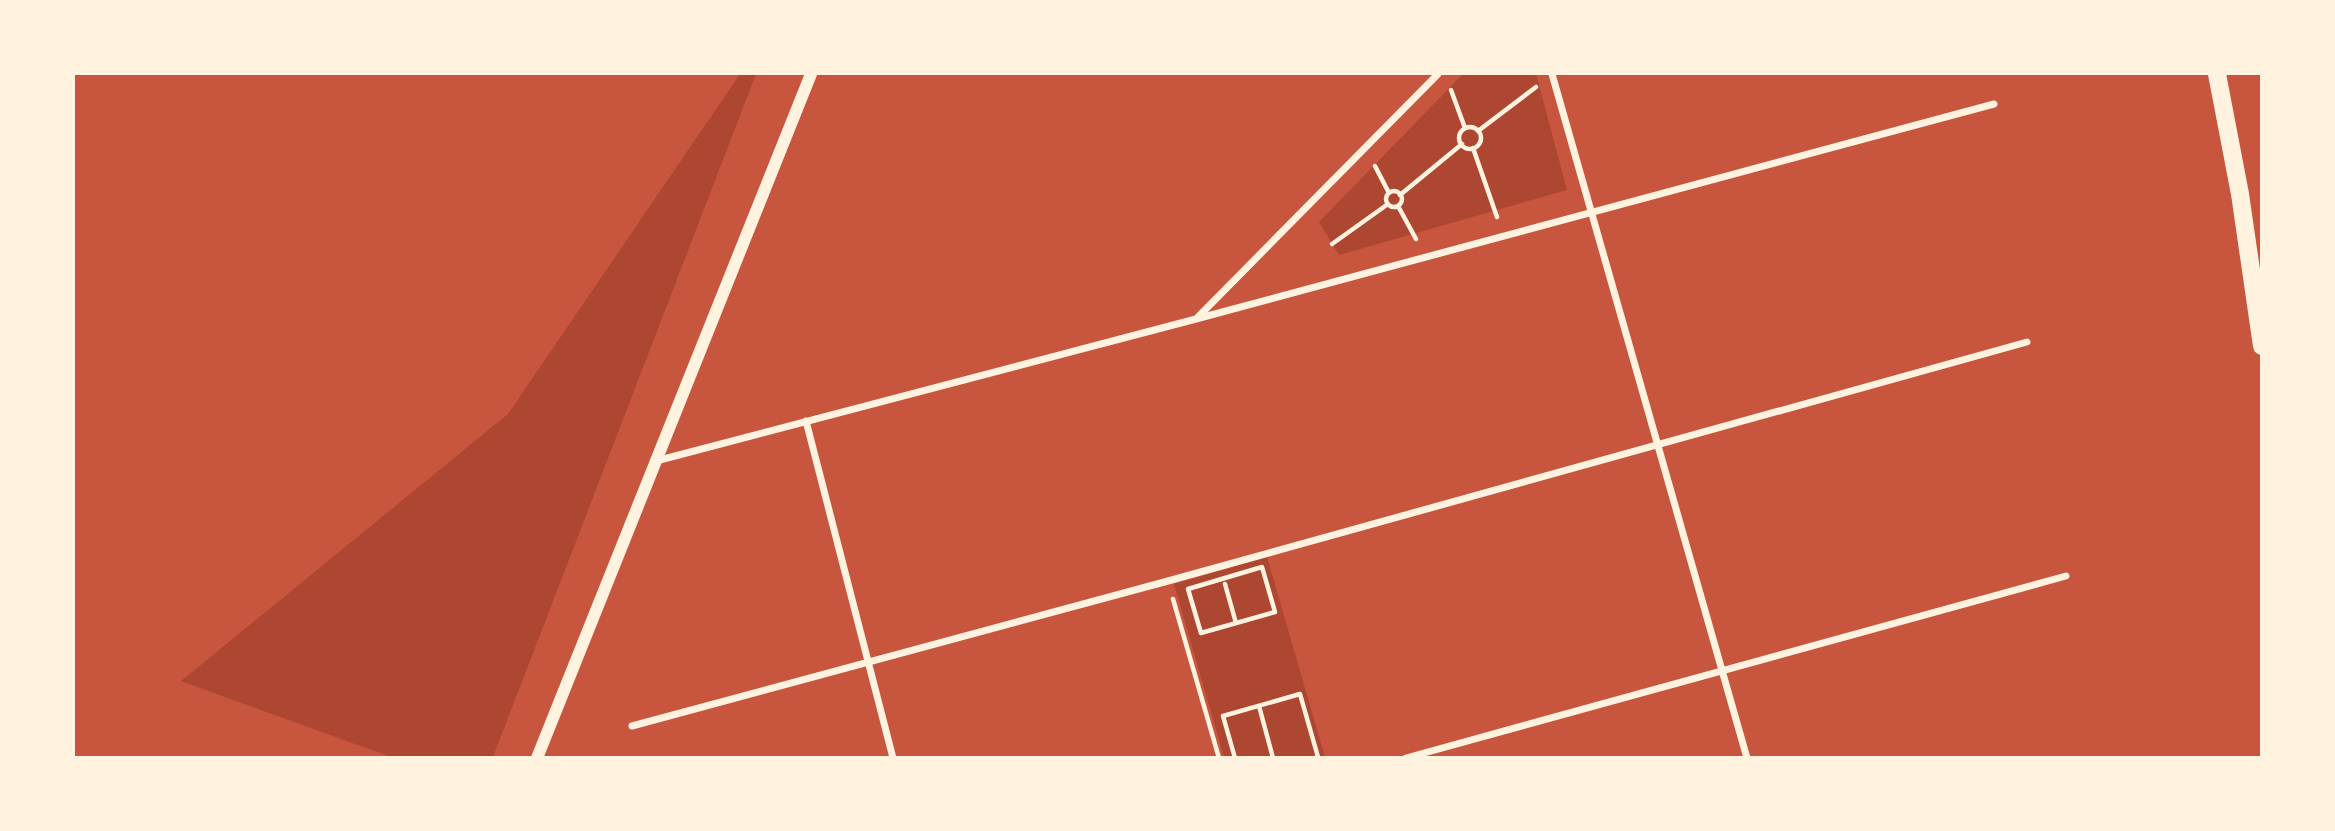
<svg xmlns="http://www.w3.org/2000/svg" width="2335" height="831" viewBox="0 0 2335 831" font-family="Quicksand,sans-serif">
	<rect width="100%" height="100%" fill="#c8553d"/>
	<!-- green -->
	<path fill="#ae4732" d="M740,74H756L493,757H391L181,681L508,414Z
		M1463,74H1536L1567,190L1339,255L1319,222Z
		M1267,557L1325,757H1224L1174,584Z"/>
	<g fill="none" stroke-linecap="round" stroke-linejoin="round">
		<!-- path -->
		<path stroke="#fff3e0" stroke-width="4.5" d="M1451,90L1465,128
			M1459 138a11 11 0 1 1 22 0a11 11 0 1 1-22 0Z
			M1478,131L1536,87
			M1473,148L1497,217
			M1375,166L1389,193
			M1386 199a8 8 0 1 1 16 0a8 8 0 1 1-16 0Z
			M1400,195L1462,144
			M1398,206L1416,239
			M1332,244L1388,204
			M1262,567L1275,612L1201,633L1188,589Z
			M1225,584L1236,623
			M1173,599L1219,758
			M1259,706L1273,758
			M1235,758L1223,716L1300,694L1318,757L1315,758"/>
		<!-- minor -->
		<path stroke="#fff3e0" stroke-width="7" d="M1552,74L1747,758
			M1198,317L1438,74
			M806,421L893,758
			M656,461L1196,319L1994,104
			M632,726L1168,581L2027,342
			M1406,758L2066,576"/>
		<!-- tertiary -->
		<path stroke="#fff3e0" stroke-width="12" d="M537,758L811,74"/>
		<!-- primary -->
		<path stroke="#fff3e0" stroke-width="18" d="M2217,74L2240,194L2262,346"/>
	</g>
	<!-- border -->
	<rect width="2335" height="831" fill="none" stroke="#fff3e0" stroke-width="150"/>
</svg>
